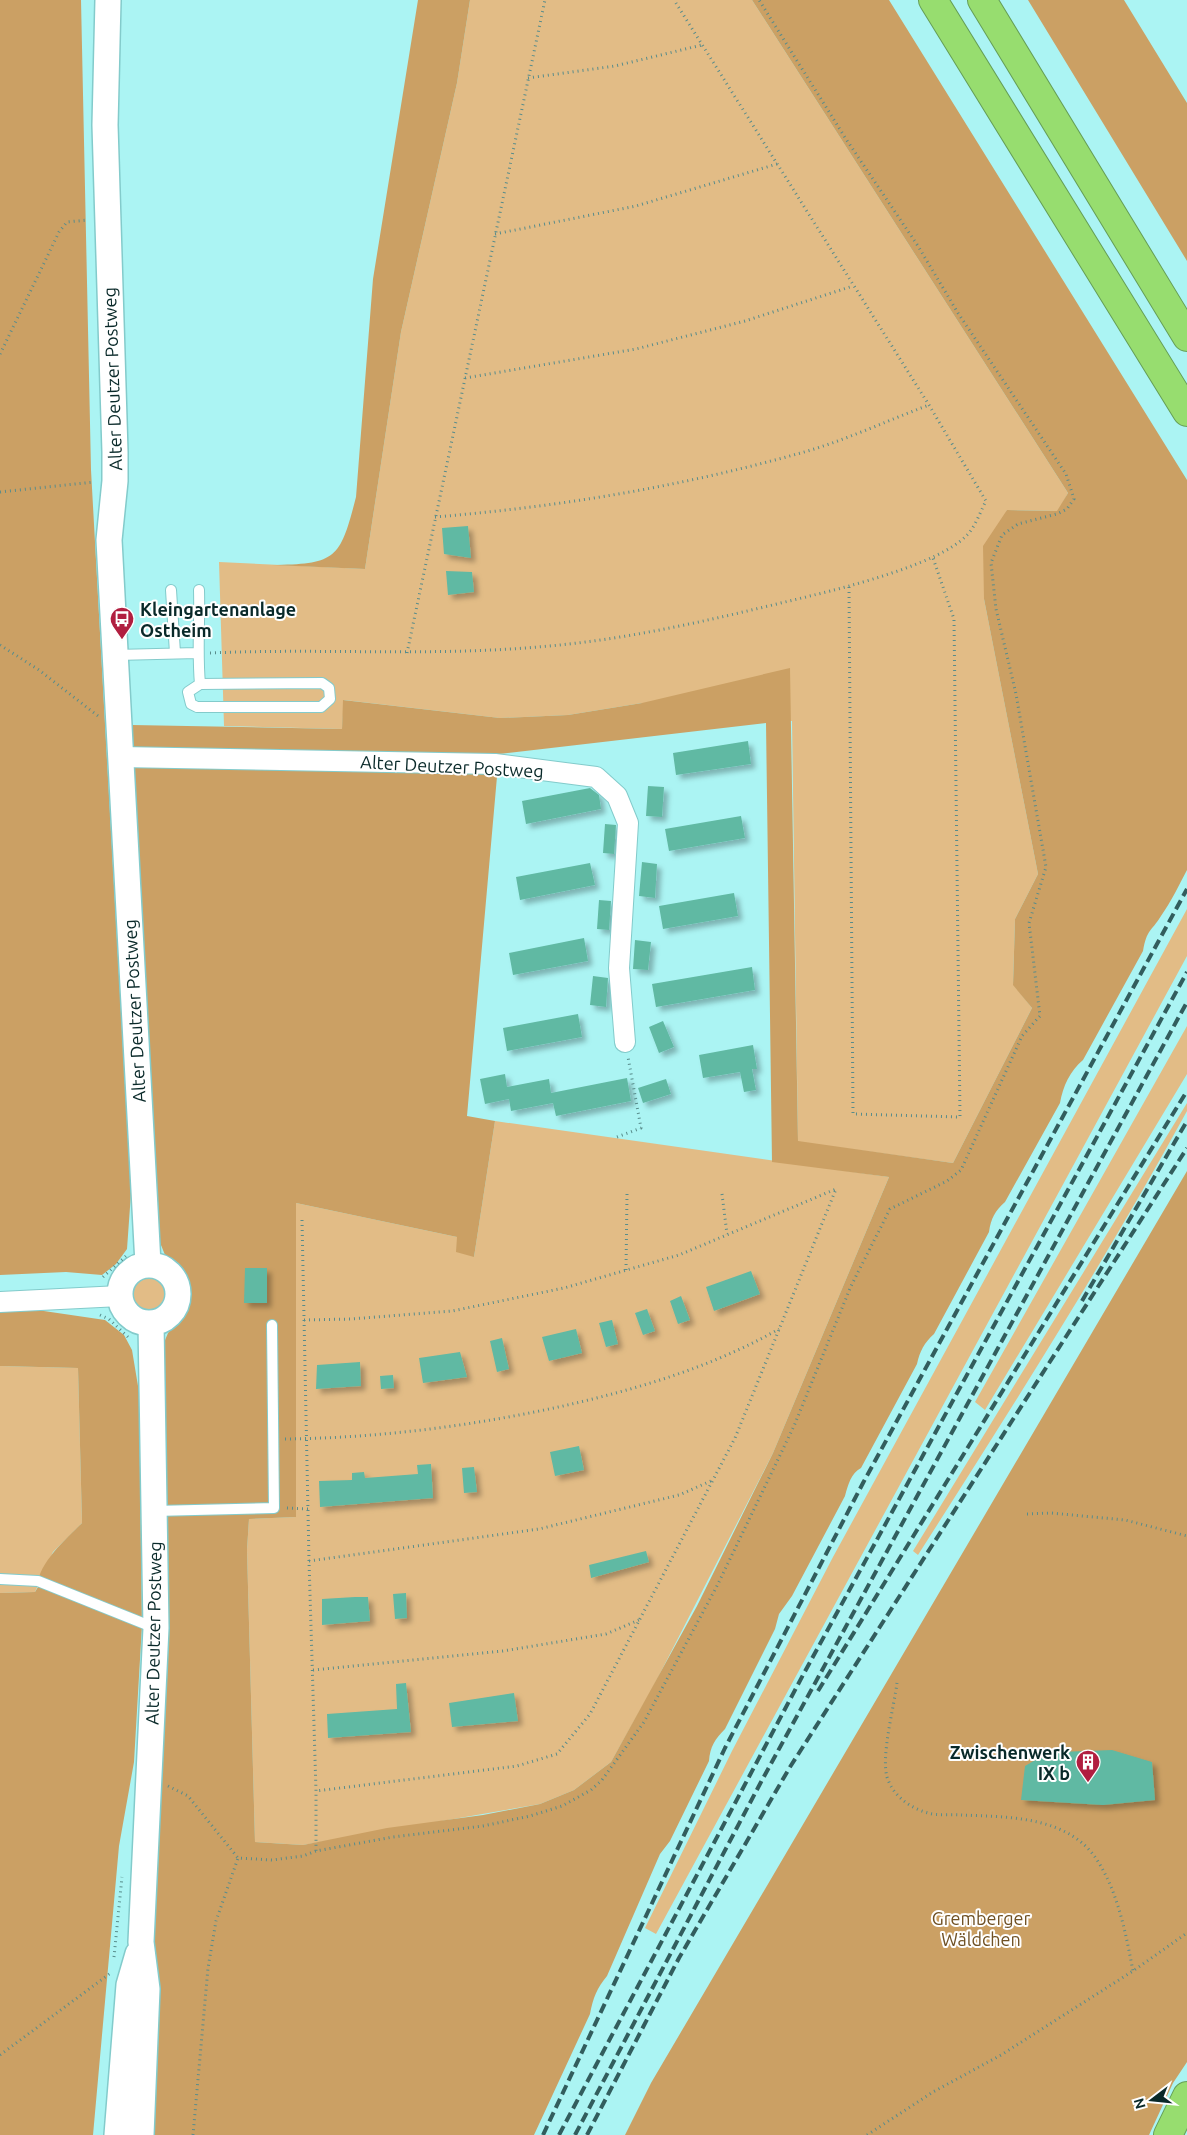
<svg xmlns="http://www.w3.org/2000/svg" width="1187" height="2135" viewBox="0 0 1187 2135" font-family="Ubuntu,sans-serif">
	<defs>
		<filter id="shadow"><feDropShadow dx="4.5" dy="4.5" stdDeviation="2.5" flood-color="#0004"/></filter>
	</defs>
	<rect width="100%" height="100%" fill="#abf4f3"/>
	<!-- green -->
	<path fill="#e2bc86" d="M470,0H752L1068,493L1058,511L1007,510L984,599L1038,874L1015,919L1013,984L1032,1008L953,1163L798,1142L792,721L642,703L568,715L500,718L344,700L342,729L224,726L219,562L365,569L401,332L457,83Z
		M1187,909V956L656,1934L645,1928L732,1751L833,1557Z
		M1187,1026V1074L985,1410L975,1402Z
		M1187,1103V1111C1104,1263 1011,1409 918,1555L913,1551Z
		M495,1121L889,1177L773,1453L652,1689L611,1762L574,1790L540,1804L303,1845L255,1842L247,1550L249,1519L296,1517V1203L457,1237L474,1257Z
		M129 1295a20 20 0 1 1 40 0a20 20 0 1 1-40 0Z
		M0,1366L78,1368L82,1523L53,1552L35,1592L0,1593Z"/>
	<!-- forest -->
	<path fill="#cba064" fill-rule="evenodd" d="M0,0H81L91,470L131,1193L127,1249L116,1264L102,1275L66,1272L0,1275Z
		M418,0H470L457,83L401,332L365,569L272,565C337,564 340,559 356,497L373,279Z
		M752,0H889L1187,480V870C1179,885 1171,902 1161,916C1151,932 1147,929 1143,951L1083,1060C1070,1071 1063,1086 1060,1103L1005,1202C995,1211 991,1218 989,1232L934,1334C924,1343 920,1351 917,1364L861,1468C851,1473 848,1485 845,1496L792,1596L779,1614L775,1629L725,1729C715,1739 710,1747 709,1761L670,1841L660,1854L607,1976C597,1988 593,1998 590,2014L534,2135H149L156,2058L154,1913L163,1345L168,1333L186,1313L188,1294L185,1278L165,1255L159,1240L152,1202L132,725L342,729L343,700L500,718L568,715L642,703L790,668L798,1141L953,1163L1032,1008L1013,985L1015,919L1038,874L984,599L983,546L1007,510L1057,511L1068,493ZM766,723L772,1162L889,1177L773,1453L697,1606L611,1762L574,1790L540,1804L483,1815L387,1828L303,1845L255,1842L247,1550L249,1519L296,1517V1203L457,1237L456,1252L474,1257L495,1121L467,1116L499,754Z
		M1028,0H1124L1187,103V261Z
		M1187,1171V2062L1173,2083L1149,2135H625L651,2083Z
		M37,1310L105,1320L124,1335L132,1350L139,1392L142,1625L134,1762L119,1846L93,2135H0V1593L35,1592L38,1587C36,1565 67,1538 82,1523L78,1368L0,1366V1312Z"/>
	<!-- building -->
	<path fill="#60b9a3" filter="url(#shadow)" d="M468,526L471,558L444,554L442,528Z
		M446,571L472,572L474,592L448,595Z
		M748,741L751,764L676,775L673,753Z
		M648,786L664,787L662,817L646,816Z
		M590,788L599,795L601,809L526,824L522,801Z
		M741,816L745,838L669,851L665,829Z
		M605,824L616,825L614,854L603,853Z
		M642,862L657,864L655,898L639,896Z
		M590,863L595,885L520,900L516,877Z
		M734,893L738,916L663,929L659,906Z
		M599,900L611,901L609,930L597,929Z
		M584,938L588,961L513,975L509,953Z
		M635,940L651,942L648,970L633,969Z
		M752,967L755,990L656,1007L652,984Z
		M593,976L608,978L606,1007L590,1005Z
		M578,1014L582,1037L507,1051L503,1028Z
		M663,1021L674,1047L659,1053L649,1027Z
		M753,1045L757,1069H752L756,1090L744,1092L740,1072L703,1078L699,1055Z
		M505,1074L507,1087L549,1079L551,1093L627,1078L631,1101L556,1116L553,1103L511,1111L509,1099L485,1104L480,1079Z
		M666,1079L671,1094L643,1103L638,1088Z
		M245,1268H267V1303H244Z
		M751,1271L760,1294L714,1311L706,1287Z
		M681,1296L690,1320L678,1324L670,1301Z
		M647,1309L655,1331L643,1335L635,1313Z
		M612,1320L618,1344L606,1347L599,1323Z
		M576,1329L582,1353L549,1361L542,1337Z
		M502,1338L509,1369L497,1372L490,1341Z
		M460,1352L467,1377L423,1383L419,1358Z
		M360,1362L361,1386L316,1389L317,1365Z
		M393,1375L394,1388L381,1389L380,1376Z
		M579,1446L584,1470L555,1476L550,1452Z
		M431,1464L433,1498L320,1507L319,1481L352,1480V1473L364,1472L365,1478L418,1474L417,1465Z
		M474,1467L477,1492L464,1493L462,1468Z
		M646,1551L649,1562L591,1578L589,1565Z
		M406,1593L407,1618L395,1619L393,1594Z
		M355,1597H368L370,1621L322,1625V1599Z
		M406,1683L411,1732L328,1738L327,1714L397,1709L396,1684Z
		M514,1693L518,1721L452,1727L449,1703Z
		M1112,1750L1152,1762L1155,1800L1103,1805L1021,1800L1025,1766L1037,1759L1059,1752Z"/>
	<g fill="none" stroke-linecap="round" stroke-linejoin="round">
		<defs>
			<path id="service" d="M171,590L175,653
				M199,590C200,621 197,652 200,684L322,683L329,688L330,699L321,707H197L191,704L188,692L200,684
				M116,655L197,653
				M154,1511L274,1508L272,1325
				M0,1579L38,1581L155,1628"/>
			<path id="minor" d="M121,757L495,764L596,777L617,796L628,823L619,968L625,1042
				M0,1302L120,1296"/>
			<path id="tertiary" d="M108,0L105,125L115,452V481L109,540L148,1264
				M120 1294a29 29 0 1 1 58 0a29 29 0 1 1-58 0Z
				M117,2135L129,1985L138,1954
				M141,2135L147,1989L141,1942L156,1628L151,1323"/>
			<path id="motorway" d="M933,0L1187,412
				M982,0L1187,337
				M1168,2135L1187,2096"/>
		</defs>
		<!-- service casing -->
		<use href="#service" stroke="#83cbcb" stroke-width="12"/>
		<!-- minor casing -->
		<use href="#minor" stroke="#83cbcb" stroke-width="22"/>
		<!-- tertiary casing -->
		<use href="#tertiary" stroke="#83cbcb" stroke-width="28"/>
		<!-- motorway casing -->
		<use href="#motorway" stroke="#659e56" stroke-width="30"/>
		<!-- path -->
		<path stroke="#588c8b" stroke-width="3" stroke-dasharray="1 4" stroke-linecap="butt" d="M528,78L615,66L702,45
			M495,234L636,206L777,164
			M0,354L59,232L67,222L88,220
			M465,378L636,349L745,321L853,286
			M0,492L94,482
			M435,517C557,507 679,487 797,454C842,442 886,421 929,405
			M849,587L853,1114L960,1117L954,619L933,558
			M0,645L39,670L98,716
			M210,653C323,648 437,657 549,646C639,638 727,616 814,595C851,586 940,563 966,536C975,528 980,512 986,501L929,405L674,0
			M407,653L545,0
			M617,1137L641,1128L628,1057
			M722,1194L727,1234
			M302,1220L309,1561L316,1791V1851
			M626,1270L627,1194
			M103,1277L127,1255
			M100,1315L109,1319L130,1339
			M304,1320L351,1319L452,1311L564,1288L679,1255L836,1189L735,1438L590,1714L557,1754L517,1766L316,1791
			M285,1439C378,1438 472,1426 563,1406C638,1389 712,1367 779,1329
			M287,1508L308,1509
			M1027,1514L1051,1513L1125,1520L1187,1536
			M309,1561L539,1529L679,1495L711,1481
			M313,1670L503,1651L606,1634L639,1620
			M897,1683C894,1707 881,1755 887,1777C893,1796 910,1808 928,1813C938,1816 951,1814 962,1815C1010,1817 1071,1816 1099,1863C1119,1896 1126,1935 1133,1971
			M168,1786L188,1796L238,1858L272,1860L303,1856L316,1851L393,1837L483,1826L530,1816L562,1806L591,1790L602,1780L644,1722L718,1584L794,1426L851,1286L890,1209L947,1181L961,1170L1022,1036L1040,1016L1029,923L1046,867L1016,694L996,609L991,563L1002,535L1018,524L1057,514L1067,509L1074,499L1066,474L958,313L918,246L846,139L759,0
			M114,1957L122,1877
			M0,2055L112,1972
			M193,2135L208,1968L216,1921L238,1858
			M867,2135L933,2092L1001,2055L1133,1971L1187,1933"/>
		<!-- service -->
		<use href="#service" stroke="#fff" stroke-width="10"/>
		<!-- minor -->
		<use href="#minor" stroke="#fff" stroke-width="20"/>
		<!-- tertiary -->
		<use href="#tertiary" stroke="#fff" stroke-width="25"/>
		<!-- motorway -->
		<use href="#motorway" stroke="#97dd6f" stroke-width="28"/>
		<!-- rail -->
		<path stroke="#325d5d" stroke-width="4" stroke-dasharray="10 5" stroke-linecap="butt" d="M1082,1301L1187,1121
			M818,1691L1187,1091
			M543,2135L725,1748L863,1483L1187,889
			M559,2135L803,1675L1187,972
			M575,2135L761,1782L1187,1002
			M587,2135L679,1958L790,1767L1187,1148"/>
	</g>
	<!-- icons -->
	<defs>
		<symbol id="bus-pin" viewBox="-11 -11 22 30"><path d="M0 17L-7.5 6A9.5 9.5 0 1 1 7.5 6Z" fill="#b11e40" stroke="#fff"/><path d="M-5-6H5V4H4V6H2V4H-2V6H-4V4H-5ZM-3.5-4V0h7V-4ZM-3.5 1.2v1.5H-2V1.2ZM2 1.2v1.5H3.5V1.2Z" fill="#fff"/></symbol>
		<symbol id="building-pin" viewBox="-11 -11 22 30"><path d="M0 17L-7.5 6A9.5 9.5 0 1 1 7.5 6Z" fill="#b11e40" stroke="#fff"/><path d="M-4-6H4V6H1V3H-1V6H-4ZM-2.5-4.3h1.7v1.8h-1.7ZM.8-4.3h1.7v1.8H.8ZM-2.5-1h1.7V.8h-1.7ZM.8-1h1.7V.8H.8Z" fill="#fff"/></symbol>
	</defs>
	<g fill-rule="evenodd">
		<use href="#bus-pin" x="108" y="605" width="28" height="38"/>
		<use href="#building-pin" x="1074" y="1748" width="28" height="38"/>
	</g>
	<g text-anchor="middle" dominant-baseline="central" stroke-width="4" stroke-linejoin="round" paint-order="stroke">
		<!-- street labels -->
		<g font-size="18" fill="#092929" stroke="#fff">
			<text transform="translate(112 379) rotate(-92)">Alter Deutzer Postweg</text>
			<text transform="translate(452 766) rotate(3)">Alter Deutzer Postweg</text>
			<text transform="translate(134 1011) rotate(-93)">Alter Deutzer Postweg</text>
			<text transform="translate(153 1633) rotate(-89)">Alter Deutzer Postweg</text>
		</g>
		<!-- poi labels -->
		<g font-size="18" font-weight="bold" fill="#092929" stroke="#fff" text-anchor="start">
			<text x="140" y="609">Kleingartenanlage<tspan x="140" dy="21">Ostheim</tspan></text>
			<text x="1070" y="1752" text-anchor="end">Zwischenwerk<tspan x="1070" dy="21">IX b</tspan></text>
		</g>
		<!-- park labels -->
		<g font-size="18" fill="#705124" stroke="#fff">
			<text x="981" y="1918">Gremberger<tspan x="981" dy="21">Wäldchen</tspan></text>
		</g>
	</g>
	<!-- north arrow -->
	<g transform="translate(1152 2100) rotate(254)" stroke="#ffffff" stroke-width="4" paint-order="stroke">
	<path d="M0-4L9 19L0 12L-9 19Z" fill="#092929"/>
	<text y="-8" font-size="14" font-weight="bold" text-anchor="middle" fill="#092929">N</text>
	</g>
</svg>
